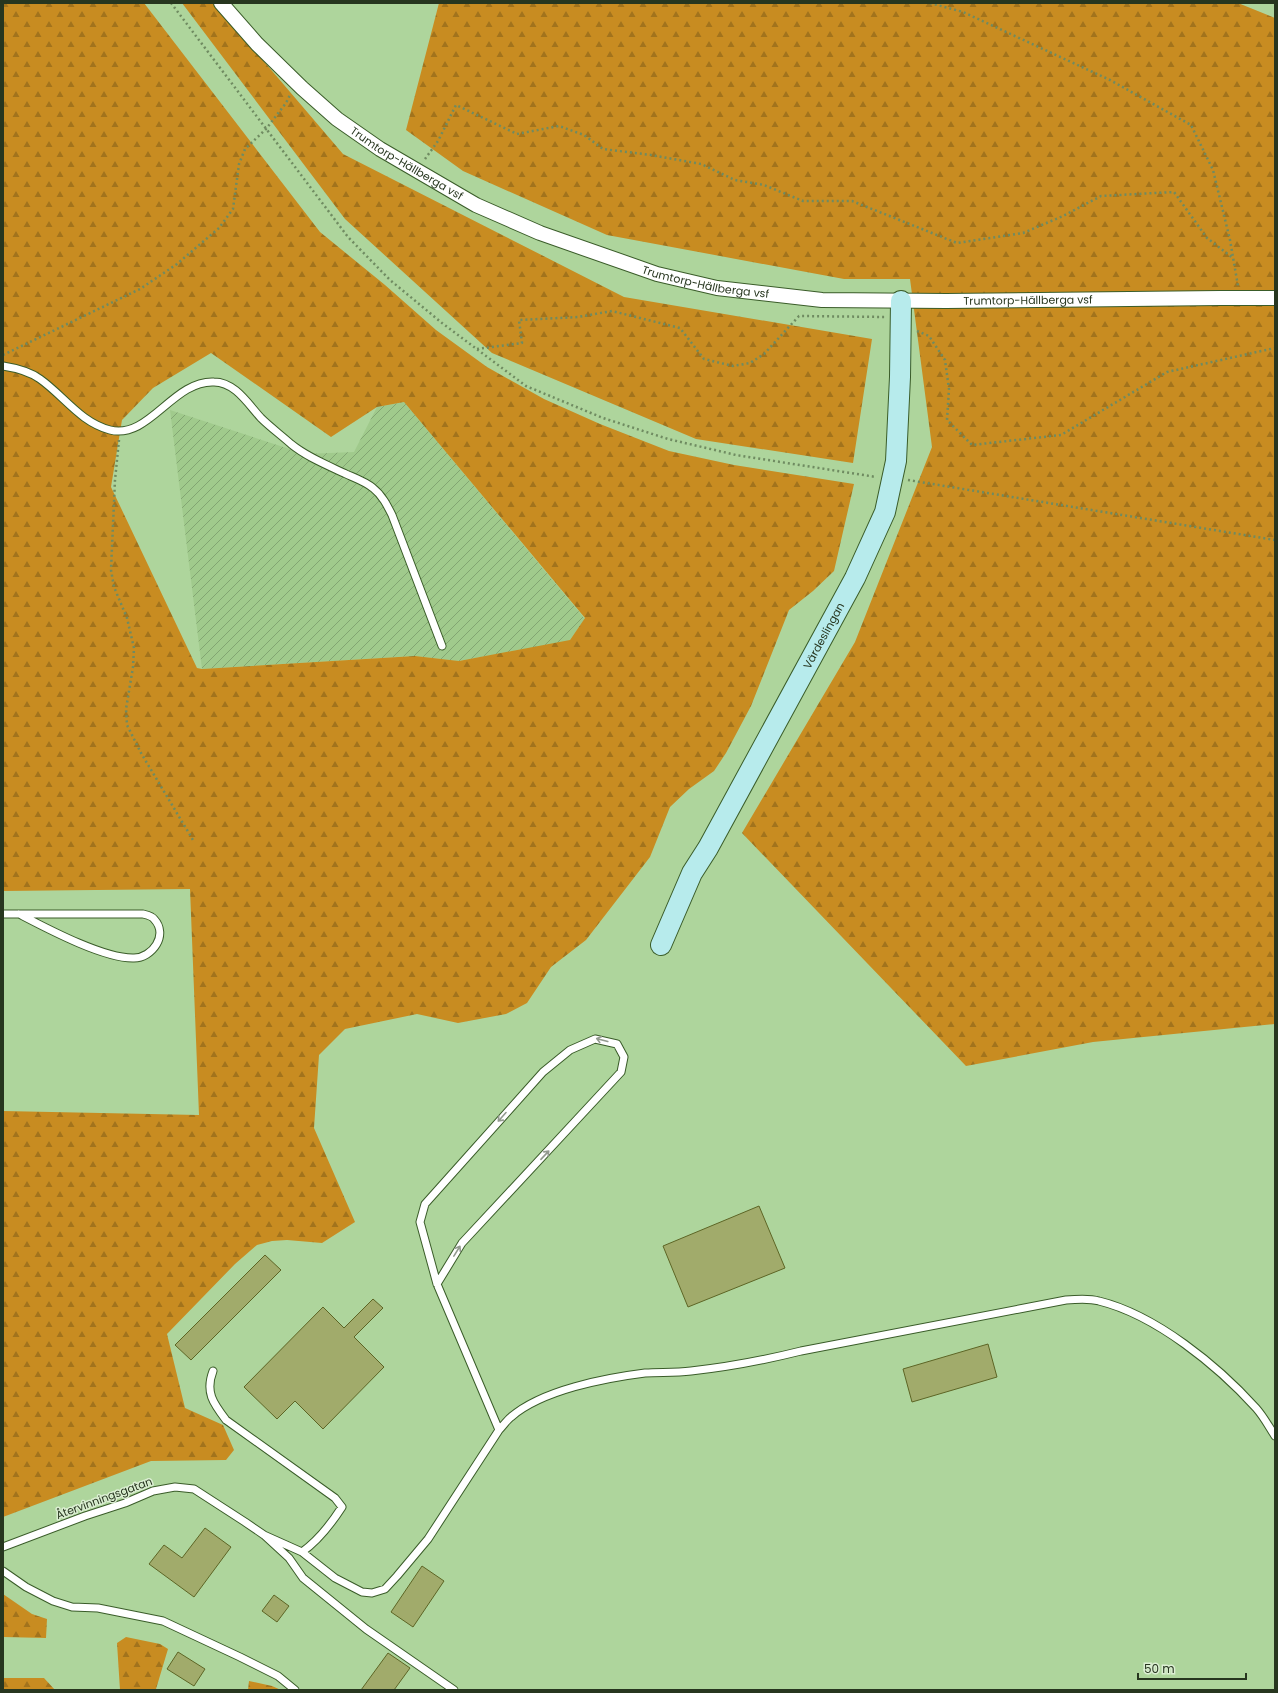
<svg xmlns="http://www.w3.org/2000/svg" width="1278" height="1693" font-family="Poppins,sans-serif">
<style>
.industrial{fill:url(#industrial-furrows)}
.forest{fill:url(#forest-firs);fill-rule:evenodd}
.building{fill:#a1ab6b;stroke:#5d6525}
.lines{fill:none;stroke-linecap:round;stroke-linejoin:round}
.lane-casing{stroke:#3a5c29;stroke-width:9}
.street-casing{stroke:#3a5c29;stroke-width:16}
.secondary-casing{stroke:#3a5c29;stroke-width:22}
.path{stroke:#6f8b61;stroke-width:2.5;stroke-dasharray:2 3;stroke-linecap:butt}
.lane{stroke:#fff;stroke-width:7}
.street{stroke:#fff;stroke-width:14}
.secondary{stroke:#b7ebec;stroke-width:20}
.oneway{stroke:#939a8f}
.labels{text-anchor:middle;dominant-baseline:central;stroke-width:3;stroke-linejoin:round;paint-order:stroke}
.street-label{font-size:11px;fill:#27361f;stroke:#dcefd3}
</style>
<defs>
<pattern id="industrial-furrows" width="10" height="10" patternUnits="userSpaceOnUse"><rect width="10" height="10" fill="#a0ca8c"/><path d="M-1 1l2-2M0 10L10 0M9 11l2-2" fill="none" stroke="#82a572"/></pattern>
<pattern id="forest-firs" width="22" height="20" patternUnits="userSpaceOnUse"><rect width="22" height="20" fill="#c88c21"/><path d="M5 1l3.5 6h-7zM16 11l3.5 6h-7z" fill="#a2731c"/></pattern>
</defs>
<rect width="100%" height="100%" fill="#aed59c"/>
<!-- industrial -->
<path class="industrial" d="M404,402L585,619L569,641L459,661L415,656L202,669L170,410L305,454L354,452L377,407Z"/>
<!-- forest -->
<path class="forest" d="M3,3H144L320,232L385,285L436,330L487,367L544,399L600,424L669,451L734,465L854,484L834,571L813,591L789,610L751,706L726,753L714,771L689,789L670,807L650,857L586,940L551,967L527,1003L506,1014L458,1023L417,1014L345,1029L319,1055L314,1128L355,1222L322,1243L287,1240L272,1241L257,1245L235,1264L167,1334L185,1408L223,1425L234,1450L226,1460L151,1461L3,1517V1111L199,1115L190,889L3,891ZM211,353L331,437L377,407L404,402L585,618L570,640L459,661L415,656L202,669L197,668L111,487L122,420L153,388Z
M182,3H214L343,154L624,297L872,339L853,463L696,439L492,353L345,219Z
M439,3H1238L1275,18V1024L1093,1042L966,1066L742,833L855,642L932,447L910,279H844L607,235L463,171L406,130Z
M3,1594L32,1614L47,1619L46,1638L3,1637Z
M126,1637L160,1644L168,1649L156,1689L157,1690H120L117,1643Z
M3,1678H44L55,1690H3Z
M249,1681L272,1686L281,1690H248Z"/>
<!-- building -->
<path class="building" d="M759,1206L785,1268L688,1307L663,1246Z
M265,1255L281,1270L191,1360L175,1345Z
M373,1299L383,1308L354,1337L384,1367L323,1429L295,1401L277,1419L244,1387L323,1307L344,1328Z
M988,1344L997,1377L912,1402L903,1369Z
M205,1528L231,1547L194,1597L149,1564L164,1545L182,1558Z
M422,1566L444,1581L413,1627L391,1612Z
M274,1595L289,1606L277,1622L262,1611Z
M178,1652L205,1669L194,1686L167,1669Z
M388,1653L410,1668L394,1690H361Z"/>
<g class="lines">
<!-- lane casing -->
<g class="lane-casing">
<path id="lane" d="M3,366C16,368 29,371 40,379C64,396 80,422 110,430C149,440 173,380 214,382C235,382 248,404 261,418C270,427 281,435 291,444C307,457 327,465 346,474C355,478 366,482 373,488C382,495 387,505 392,515L442,646
M3,914H143C147,915 152,916 154,919C169,935 152,958 134,958C104,959 46,928 19,914
M437,1284L462,1243L621,1072L624,1057L617,1044L595,1039L570,1050L543,1072L425,1204L420,1222L437,1284L499,1430
M213,1371C205,1392 213,1403 226,1420L335,1498L342,1507C331,1524 319,1540 302,1552
M264,1535L302,1552L335,1578L362,1592L372,1593L385,1589L397,1576L428,1539L499,1430C503,1426 507,1420 511,1417C542,1390 605,1378 645,1373C660,1372 675,1373 691,1371C728,1367 765,1360 801,1351L1066,1300C1077,1299 1089,1298 1099,1301C1156,1315 1218,1366 1256,1408C1264,1417 1269,1427 1275,1436
M3,1547L85,1516L125,1503L153,1491L175,1487L194,1489L245,1522L264,1535L289,1558L303,1578L366,1629L454,1690
M3,1571L26,1587L53,1601L72,1607L98,1608L163,1621L240,1657L278,1676L295,1690"/>
</g>
<!-- street casing -->
<g class="street-casing">
<g id="street">
<path id="s1" d="M221,3L257,44L302,88L337,119L380,149L476,205L540,233L657,274L717,288L822,300L946,301L1220,298H1275"/>
</g>
</g>
<!-- secondary casing -->
<g class="secondary-casing">
<g id="secondary">
<path id="s2" d="M661,945L692,873L708,848L855,578L885,512L896,461L900,377L901,301"/>
</g>
</g>
<!-- path -->
<path class="path" d="M171,3L348,237L390,280L442,323L526,386L603,418L668,439L736,455L876,477
M930,3L963,12L1110,80L1191,125L1213,170L1230,240L1238,286
M425,159L438,141L456,105L517,134L559,126L584,135L603,149L651,155L701,164L735,180L764,185L803,201H852L957,243L1023,233L1063,216L1101,196L1174,192L1207,238L1233,258
M917,331L929,336L945,360L949,389L947,420L972,445L1061,435L1167,372L1275,348
M477,349L522,343L519,320L578,317L612,311L680,328L704,359L733,366L750,363L764,354L799,316L885,317
M3,355L140,289L177,264L219,228L233,209L239,164L245,149L266,129L286,103L290,95
M119,440L115,480L111,570L114,587L127,618L134,648L133,667L126,709L127,725L141,753L193,840
M908,480L1275,540"/>
<!-- lane -->
<use href="#lane" class="lane"/>
<!-- street -->
<use href="#street" class="street"/>
<!-- secondary -->
<use href="#secondary" class="secondary"/>
</g>
<!-- one-way arrows -->
<defs><path id="oneway-shaft" d="M-6 0H5M1.5-3L5.5 0L1.5 3" fill="none" stroke-width="1.6" stroke-linecap="round" stroke-linejoin="round"/></defs>
<g class="oneway">
<use href="#oneway-shaft" transform="translate(602 1040) rotate(-165)"/>
<use href="#oneway-shaft" transform="translate(502 1117) rotate(132)"/>
<use href="#oneway-shaft" transform="translate(545 1155) rotate(-47)"/>
<use href="#oneway-shaft" transform="translate(457 1251) rotate(-58)"/>
</g>
<g class="labels">
<!-- street labels -->
<g class="street-label">
<text stroke="none"><textPath href="#s1" startOffset="247">Trumtorp-Hällberga vsf</textPath></text>
<text stroke="none"><textPath href="#s1" startOffset="571">Trumtorp-Hällberga vsf</textPath></text>
<text stroke="none"><textPath href="#s1" startOffset="895">Trumtorp-Hällberga vsf</textPath></text>
<text stroke="none"><textPath href="#s2" startOffset="350">Värdeslingan</textPath></text>
<text transform="translate(104 1498) rotate(-20)">Återvinningsgatan</text>
</g>
</g>
<!-- border -->
<rect width="1278" height="1693" fill="none" stroke="#27361f" stroke-width="8"/>
<!-- scale -->
<path d="M1138 1673v6h108v-6" fill="none" stroke="#27361f" stroke-width="2"/>
<text x="1144" y="1673" font-size="12" fill="#27361f" stroke="#dcefd3" stroke-width="3" paint-order="stroke">50 m</text>
</svg>
